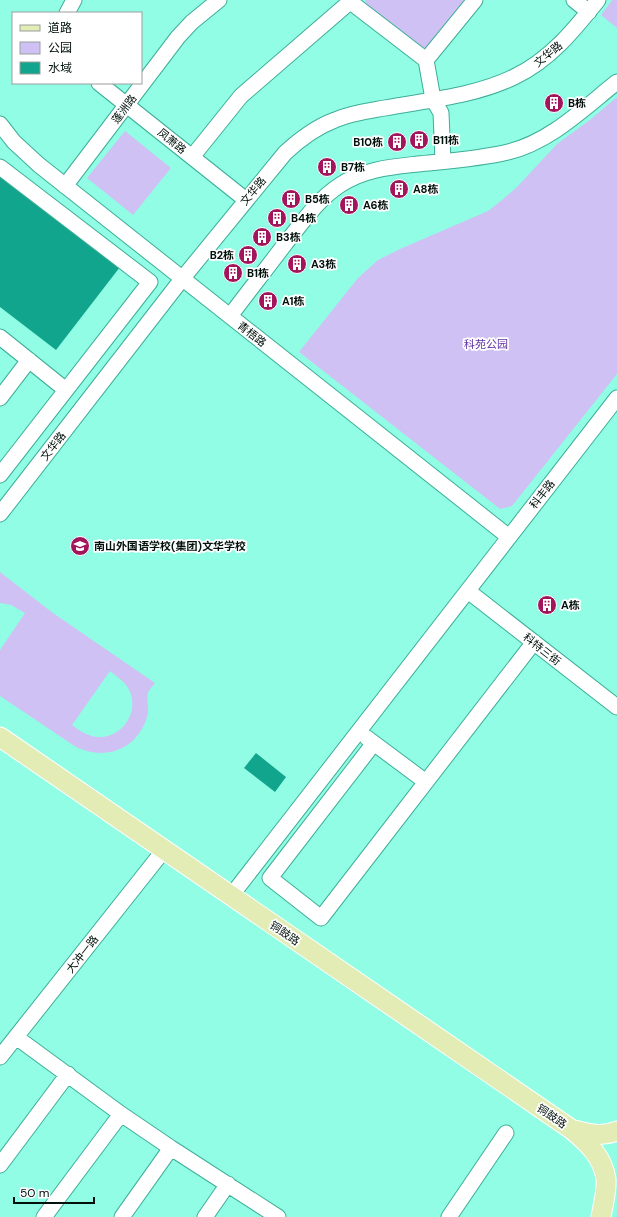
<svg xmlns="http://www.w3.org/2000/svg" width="617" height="1217" font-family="'DM Sans','Noto Sans SC',sans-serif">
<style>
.green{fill:#cfc1f4;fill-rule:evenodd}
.water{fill:#12a58d}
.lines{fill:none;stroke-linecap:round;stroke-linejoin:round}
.minor-casing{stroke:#3dae98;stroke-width:17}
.major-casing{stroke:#fff;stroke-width:21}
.minor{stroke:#fff;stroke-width:15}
.major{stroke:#e2ecb4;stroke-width:19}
.labels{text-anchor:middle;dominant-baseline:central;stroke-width:3.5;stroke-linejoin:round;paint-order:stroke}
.street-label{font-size:11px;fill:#00100b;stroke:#fff}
.poi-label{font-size:11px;font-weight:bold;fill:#00100b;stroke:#fff;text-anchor:start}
.park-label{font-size:11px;fill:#6132a5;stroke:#fff}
</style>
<rect width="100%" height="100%" fill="#91fde4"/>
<!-- green -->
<path class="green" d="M365,0H468L429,48L422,50L368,7Z
M612,0H617V28L601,15Z
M617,97V374L512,506L500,509L299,352L358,278L378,260L400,249L488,211L502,200L516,188L557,144L591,119Z
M125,131L171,168L133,215L87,178Z
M0,572L53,613L155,683C153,686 149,690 148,693C146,699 150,709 147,717C137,750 105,761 76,747L0,696V650L25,613L11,605L0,603ZM110,671C116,676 124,681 128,688C141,710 123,739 97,737C88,736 80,731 72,725Z"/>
<!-- water -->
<path class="water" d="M0,175L120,267L56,350L0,307Z
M256,753L286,777L275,792L244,768Z"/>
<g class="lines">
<!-- minor casing -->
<g class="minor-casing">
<path id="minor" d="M348,0L426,60L433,99L441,113L443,161
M574,0L589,12
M67,13L74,0
M426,60L475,0
M99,83L246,200
M0,124L14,142L39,165L509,537
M192,157L241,96L352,0
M0,167L150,282L0,475
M65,186L178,37L192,22L219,0
M230,316C248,292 267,268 285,244C302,223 317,200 340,185C364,169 391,167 418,164C448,161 479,159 508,152C550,142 584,108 617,82
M0,337L66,390
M0,398L29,360
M0,514L182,279L285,153C300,139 316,127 335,120C351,113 368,111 385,108C428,100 475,96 514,77C550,60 574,30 598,0
M468,591L617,707
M367,738L426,782
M374,743L270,878L321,918L534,642
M231,896L617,398
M16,1037L121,1114L171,1148L278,1217
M0,1057L164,850
M0,1165L68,1074
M44,1217L121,1114
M122,1217L171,1148
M205,1217L228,1184
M449,1217L506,1133"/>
</g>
<!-- major casing -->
<g class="major-casing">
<path id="major" d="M0,737L571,1129C587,1142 603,1157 606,1179C607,1191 603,1205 601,1217
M574,1130C589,1134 602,1137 617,1131"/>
</g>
<!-- minor -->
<use href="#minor" class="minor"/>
<!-- major -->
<use href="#major" class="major"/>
</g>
<!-- icons -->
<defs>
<g id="building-disc" transform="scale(1)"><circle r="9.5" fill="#a2145b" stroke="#fff"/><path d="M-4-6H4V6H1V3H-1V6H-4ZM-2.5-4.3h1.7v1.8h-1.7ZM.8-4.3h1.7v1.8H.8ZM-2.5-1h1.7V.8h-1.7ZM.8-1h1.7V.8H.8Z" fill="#fff"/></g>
<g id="school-disc" transform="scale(1)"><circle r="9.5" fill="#a2145b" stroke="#fff"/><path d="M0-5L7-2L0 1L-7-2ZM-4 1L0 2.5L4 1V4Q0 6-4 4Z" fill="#fff"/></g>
</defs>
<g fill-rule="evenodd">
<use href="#building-disc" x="554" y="103"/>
<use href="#building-disc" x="419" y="140"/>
<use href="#building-disc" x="397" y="142"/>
<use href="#building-disc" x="327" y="167"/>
<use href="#building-disc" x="399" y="189"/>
<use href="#building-disc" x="291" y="199"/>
<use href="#building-disc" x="349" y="205"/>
<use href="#building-disc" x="277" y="218"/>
<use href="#building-disc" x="262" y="237"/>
<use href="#building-disc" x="248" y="255"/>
<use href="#building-disc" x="297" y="264"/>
<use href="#building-disc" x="233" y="273"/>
<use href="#building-disc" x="268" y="301"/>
<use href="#school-disc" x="80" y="546"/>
<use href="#building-disc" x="547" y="605"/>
</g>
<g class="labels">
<!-- street labels -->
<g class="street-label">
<text transform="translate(548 54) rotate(-39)">文华路</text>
<text transform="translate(124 109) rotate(-53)">蓬洲路</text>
<text transform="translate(172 141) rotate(39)">凤萧路</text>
<text transform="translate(253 191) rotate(-50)">文华路</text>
<text transform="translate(252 334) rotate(38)">青梧路</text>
<text transform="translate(53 446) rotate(-52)">文华路</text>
<text transform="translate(542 494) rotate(-52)">科丰路</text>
<text transform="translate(542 649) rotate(38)">科特三街</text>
<text transform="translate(285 933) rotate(34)">铜鼓路</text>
<text transform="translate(82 954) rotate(-52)">大冲一路</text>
<text transform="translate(552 1116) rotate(34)">铜鼓路</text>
</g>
<!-- poi labels -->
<g class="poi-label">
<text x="568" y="103">B栋</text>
<text x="433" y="140">B11栋</text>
<text x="383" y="142" text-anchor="end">B10栋</text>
<text x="341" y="167">B7栋</text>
<text x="413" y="189">A8栋</text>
<text x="305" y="199">B5栋</text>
<text x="363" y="205">A6栋</text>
<text x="291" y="218">B4栋</text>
<text x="276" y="237">B3栋</text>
<text x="234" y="255" text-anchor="end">B2栋</text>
<text x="311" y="264">A3栋</text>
<text x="247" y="273">B1栋</text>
<text x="282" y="301">A1栋</text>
<text x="94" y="546">南山外国语学校(集团)文华学校</text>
<text x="561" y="605">A栋</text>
</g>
<!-- park labels -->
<g class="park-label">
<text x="486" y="344">科苑公园</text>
</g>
</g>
<!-- legend -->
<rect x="12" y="12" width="130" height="72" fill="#ffffff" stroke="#999f9d"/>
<rect x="20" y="25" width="20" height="6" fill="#e2ecb4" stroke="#999f9d"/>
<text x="48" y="32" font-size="12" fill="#00100b">道路</text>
<rect x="20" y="42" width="20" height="12" fill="#cfc1f4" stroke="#999f9d"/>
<text x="48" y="52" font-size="12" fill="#00100b">公园</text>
<rect x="20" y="62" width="20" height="12" fill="#12a58d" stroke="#999f9d"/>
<text x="48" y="72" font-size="12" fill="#00100b">水域</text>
<!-- scale -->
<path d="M14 1197v6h80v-6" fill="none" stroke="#00100b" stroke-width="2"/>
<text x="20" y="1197" font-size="12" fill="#00100b" stroke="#ffffff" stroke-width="3" paint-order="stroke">50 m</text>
</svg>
